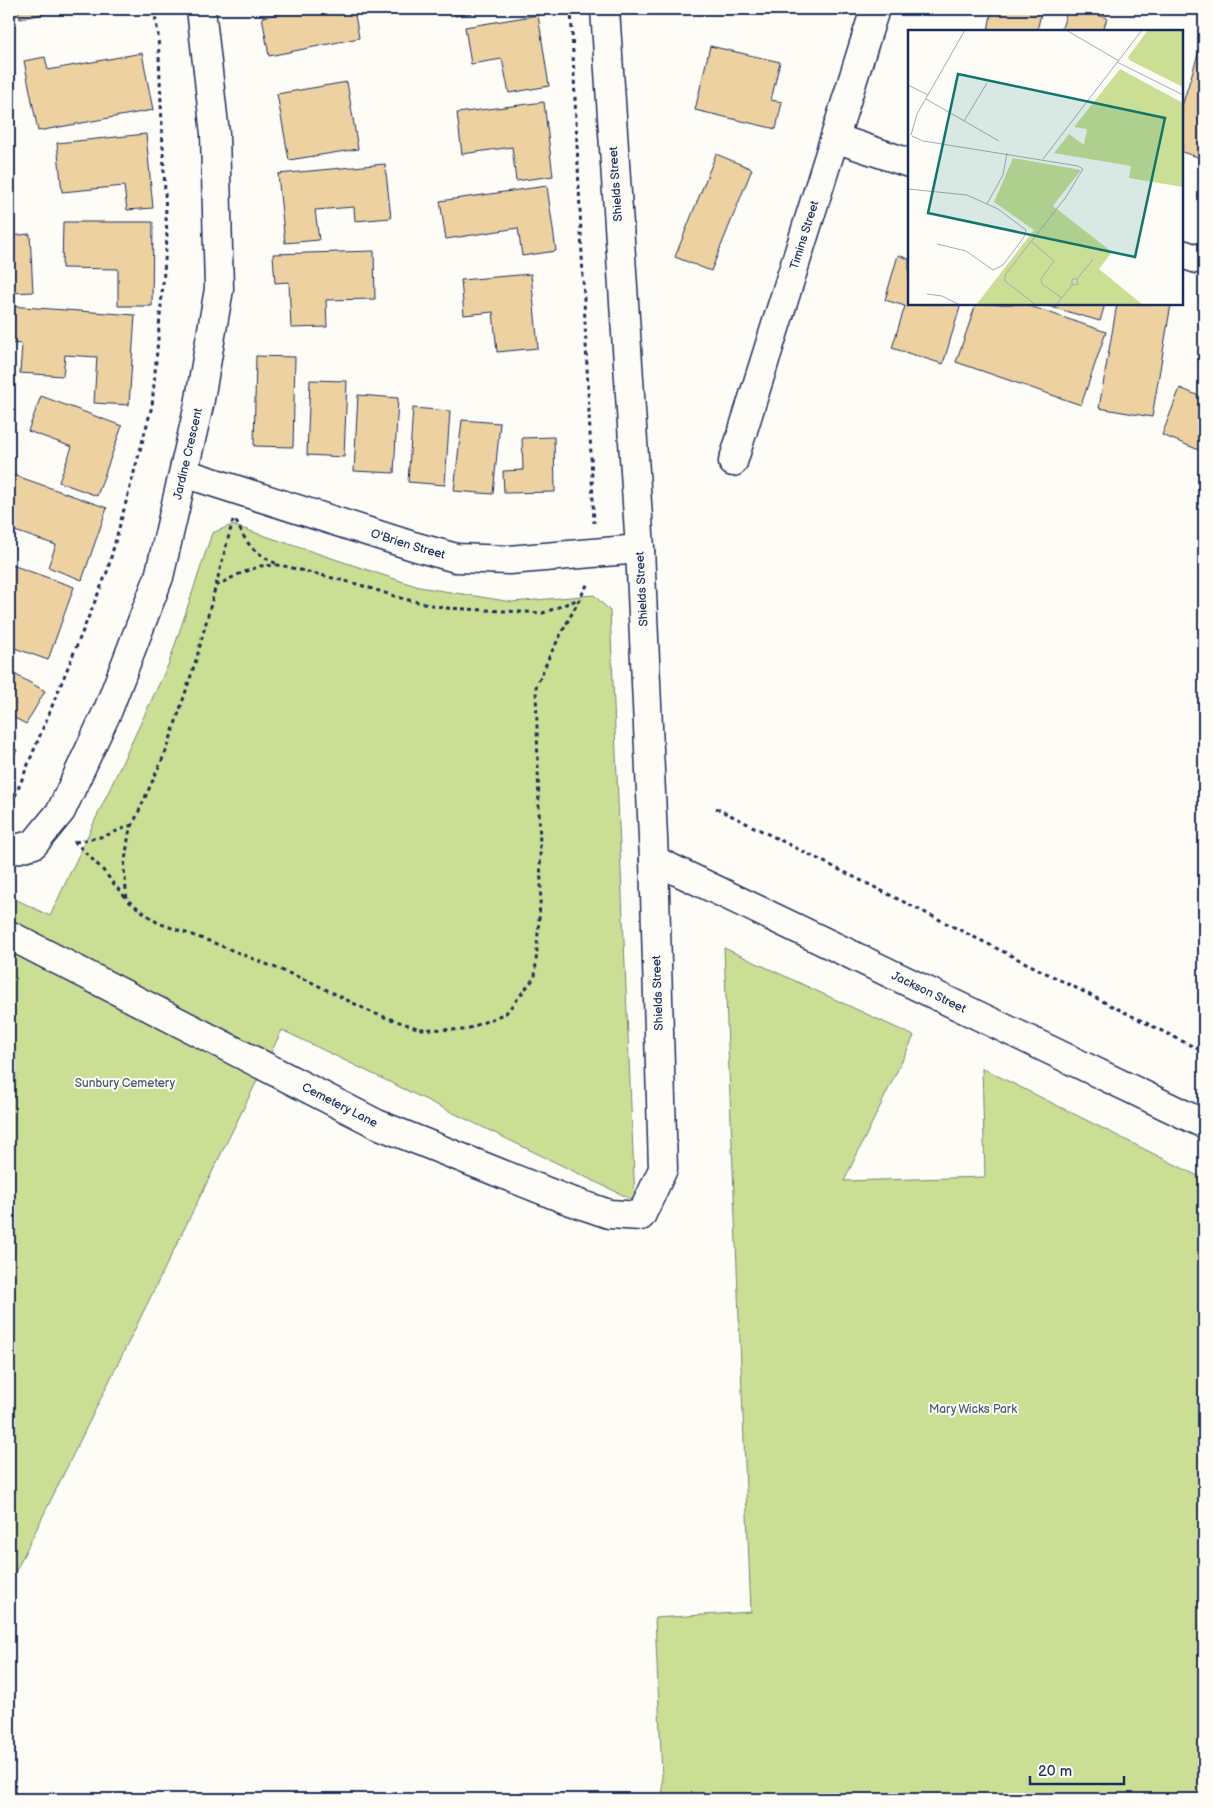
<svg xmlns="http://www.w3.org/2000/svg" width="1213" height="1808" font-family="'Balsamiq Sans',sans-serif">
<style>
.green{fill:#cadf94;stroke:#728779}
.building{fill:#edd1a1;stroke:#1b2f5e}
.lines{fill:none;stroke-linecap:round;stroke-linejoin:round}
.street-casing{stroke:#1b2f5e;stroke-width:31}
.path{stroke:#1b2f5e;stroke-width:3;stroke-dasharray:4 4;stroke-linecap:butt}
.street{stroke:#fdfcf7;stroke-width:28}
.labels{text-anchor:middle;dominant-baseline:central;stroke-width:4;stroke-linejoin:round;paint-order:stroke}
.street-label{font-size:12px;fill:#1b2f5e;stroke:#fdfcf7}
.park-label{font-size:12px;fill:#475b6c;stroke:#fdfcf7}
.inset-road{fill:none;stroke:#a3aaba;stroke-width:1}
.view{fill:#0f766e;fill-opacity:0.15;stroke:#0f766e;stroke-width:2.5}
.inset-edge{fill:none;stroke:#1b2f5e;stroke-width:2.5}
</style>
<rect width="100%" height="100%" fill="#fdfcf7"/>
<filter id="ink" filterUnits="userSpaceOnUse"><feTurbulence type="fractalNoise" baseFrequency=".02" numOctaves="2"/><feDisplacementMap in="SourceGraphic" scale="10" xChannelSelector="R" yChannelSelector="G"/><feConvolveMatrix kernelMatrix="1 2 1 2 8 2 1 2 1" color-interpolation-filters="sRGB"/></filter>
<g filter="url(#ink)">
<!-- green -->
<path class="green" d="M232,525L419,587L512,602L594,595L610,611L635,1201L282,1030L9,1585V896L50,916L169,663L212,533Z
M724,948L914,1036L844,1181L985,1177L982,1068L1204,1179V1799H663L655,1618L751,1612Z"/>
<!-- building -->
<path class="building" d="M18,9H48V13L20,19Z
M304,9H354L359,38L269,56L262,17Z
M454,9H494L455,16Z
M992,9H1042L1037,31H988Z
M1068,9H1078L1107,18L1103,31H1061Z
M538,15L549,86L509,93L502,59L471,64L465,27Z
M1204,35V159L1182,152V106Z
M710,46L780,62L771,100L782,102L776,129L695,110Z
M142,53L153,110L38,131L24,61L45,57L48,70Z
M347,82L358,149L289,160L277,94Z
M544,102L553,176L516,181L512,147L462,154L457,113Z
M146,134L153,208L127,210L124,186L62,192L57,143Z
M716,154L752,169L711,271L675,257Z
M385,164L391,218L355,221L354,207L315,210L319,240L285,243L278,174Z
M547,186L556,251L522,256L518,228L446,239L440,201Z
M63,222H153L152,306H118V269L62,268Z
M30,234L33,292L9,293V236Z
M374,251L375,299L326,300L327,327L291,328L289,282L275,283L273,254Z
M898,255L909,259V304H961L943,364L892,348L905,306L885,300Z
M531,274L538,348L497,352L493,312L464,315L461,280Z
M976,304H1024L1106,332L1081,405L956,362Z
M1041,304H1105L1100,321Z
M1117,304H1171L1152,417L1099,408Z
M9,306L135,315L129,405L94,403L97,357L65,355L63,376L20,373L22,344L9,343Z
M256,356L295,357L293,447L254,446Z
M310,380L347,381L344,457L307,455Z
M1180,388L1204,398V452L1162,435Z
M358,395L398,398L394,473L354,471Z
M41,396L122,426L97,496L59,482L72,447L28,431Z
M413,408L450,411L445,485L408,482Z
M462,420L500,423L493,494L454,491Z
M554,437L555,492L504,493L503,471L523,470L522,438Z
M14,475L107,508L82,580L48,567L56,545L9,529V489Z
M9,564L74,587L48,660L9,646Z
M9,671L45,691L26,724L9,715Z
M9,746L17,750L9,767Z"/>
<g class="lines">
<!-- street casing -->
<g class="street-casing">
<g id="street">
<path d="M835,138L909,163"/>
<path d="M1182,254L1197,259"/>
<path id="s1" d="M733,462L875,9"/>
<path id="s2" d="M184,473L413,546L456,558L509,560L640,549"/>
<path id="s3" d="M9,851L34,844L61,811L108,710L159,577L199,405L219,289L215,134L201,9"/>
<path id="s4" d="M654,860L1204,1124"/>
<path id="s5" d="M9,935L377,1124L565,1199L609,1214L641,1216L663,1169L654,860L640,549L605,9"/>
</g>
</g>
<!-- path -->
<path class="path" d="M571,9L594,523
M233,520L197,657L167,749L129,833L124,868L127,900L158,923L209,941L313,983L373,1013L420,1029L465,1030L506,1013L535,977L541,889L536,687L550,655L588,583
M236,521C248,547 253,552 279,565
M216,586L237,575L260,566L280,565L357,584L404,599L446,608L543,613L579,599
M716,808L1204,1052
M9,811L107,572L152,406L167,238L158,34L154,9
M74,841L102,869L127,900
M75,842L105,836L132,825"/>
<!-- street -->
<use href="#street" class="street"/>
</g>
</g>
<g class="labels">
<!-- street labels -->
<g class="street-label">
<text transform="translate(616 184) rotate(-94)">Shields Street</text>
<text stroke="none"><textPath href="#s1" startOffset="238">Timins Street</textPath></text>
<text stroke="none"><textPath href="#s3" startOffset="449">Jardine Crescent</textPath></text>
<text stroke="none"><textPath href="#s2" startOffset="235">O'Brien Street</textPath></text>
<text transform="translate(642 589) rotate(-93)">Shields Street</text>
<text stroke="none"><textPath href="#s4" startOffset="305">Jackson Street</textPath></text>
<text transform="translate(658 993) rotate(-92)">Shields Street</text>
<text stroke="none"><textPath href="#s5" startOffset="372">Cemetery Lane</textPath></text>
</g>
<!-- park labels -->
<g class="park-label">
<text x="125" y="1083">Sunbury Cemetery</text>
<text x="973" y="1409">Mary Wicks Park</text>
</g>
</g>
<!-- overview -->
<g transform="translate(908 30)">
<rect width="275" height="275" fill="#fdfcf7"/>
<path d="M240,0H275V57L221,30L220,27ZM212,39L275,73V157L221,148L223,136L146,123L161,104L176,115L179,99L166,97ZM105,128L173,140L145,176L204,222L191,239L235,275H68L126,200L86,172Z" fill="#cadf94"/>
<path class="inset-road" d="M158,0L211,31M209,32L275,65M0,55L20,65M18,69L91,111M56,91L79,53M3,105L9,84L57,0M4,106L15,111L170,136L175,139L158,167L97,245V251L128,275M135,129L234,0M0,159L59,165L90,179L118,200L116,207L95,235L85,240L58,221L29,214M79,174L95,145L99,123M124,212L146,231L133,249L134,254L154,268M169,249L185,229M19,264L34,266L52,275M148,275L164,255L170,254L169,249H164V255"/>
<path class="view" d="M50,44L257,88L227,227L20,183Z"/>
<rect width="275" height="275" class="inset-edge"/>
</g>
<!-- margin -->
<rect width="1213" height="1808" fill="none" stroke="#fdfcf7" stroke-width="30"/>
<rect x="15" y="15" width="1183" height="1778" fill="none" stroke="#1b2f5e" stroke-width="2" filter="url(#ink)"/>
<!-- scale -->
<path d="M1030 1776v8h94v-8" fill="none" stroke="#1b2f5e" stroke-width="2.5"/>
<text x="1038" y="1776" font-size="15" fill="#1b2f5e" stroke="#fdfcf7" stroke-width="4" paint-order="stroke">20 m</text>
</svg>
